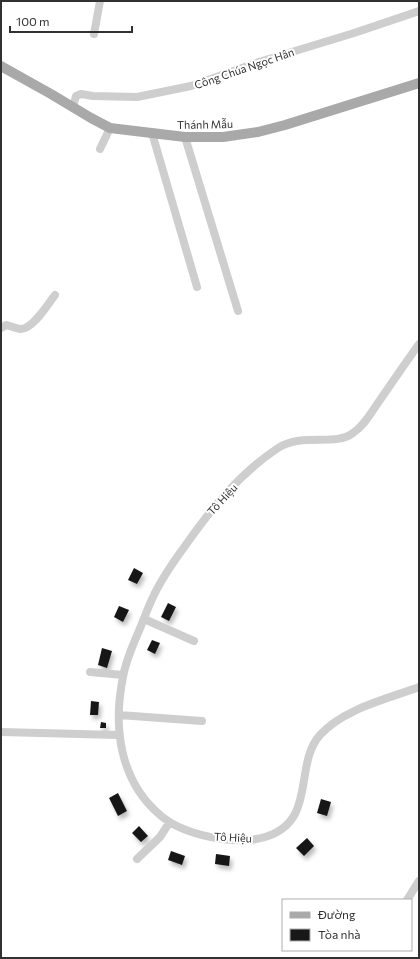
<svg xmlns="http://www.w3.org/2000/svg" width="420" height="959" font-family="Commissioner,sans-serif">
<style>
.building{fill:#181818;filter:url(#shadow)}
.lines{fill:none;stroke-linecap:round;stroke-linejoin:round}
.minor{stroke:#cecece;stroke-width:8}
.major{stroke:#a9a9a9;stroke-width:10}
.labels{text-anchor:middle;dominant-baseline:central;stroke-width:4;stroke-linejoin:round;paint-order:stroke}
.street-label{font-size:11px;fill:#313131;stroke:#fff}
</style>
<defs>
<filter id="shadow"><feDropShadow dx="2.5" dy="4" stdDeviation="2" flood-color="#0004"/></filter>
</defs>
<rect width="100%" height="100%" fill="#fff"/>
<!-- building -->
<path class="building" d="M134,568L143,573L137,584L128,580Z
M168,603L176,607L169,621L161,617Z
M119,606L129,610L123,622L114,617Z
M152,640L160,643L155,654L147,650Z
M102,648L112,651L107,668L98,665Z
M91,701L99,702L98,715H90Z
M101,722L106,723V728H100Z
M118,793L127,811L118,816L109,798Z
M321,799L331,802L327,816L317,813Z
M139,826L148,836L141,842L132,833Z
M307,838L314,846L304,856L296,848Z
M171,851L185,856L182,865L168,860Z
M216,854L230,856L229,866L215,864Z"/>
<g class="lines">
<!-- minor -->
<path class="minor" d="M94,34L100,1
M73,107L76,96L81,94L93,96L137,97L191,86L259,62L354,33L419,11
M152,133L197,287
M185,137L238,311
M100,149L110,128
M1,328L6,325C11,326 16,329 21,329C33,329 48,304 55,295
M419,344C406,362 393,381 380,400C372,411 365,425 353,433C335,447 303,432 278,448C240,473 211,509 185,546C174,561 162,578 154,595C149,605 145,616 141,626C134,643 126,659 123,677C113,726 119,780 160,815C183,835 235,846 265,837C318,821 293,765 320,735C343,709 387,699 419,687
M144,619L194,641
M90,672L123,675
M119,715L202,721
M1,732L118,735
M137,859L160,837L169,823
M407,900L419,881"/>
<!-- major -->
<path class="major" d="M1,66L51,94L91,118L110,128L185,137H223L258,132L285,125L419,83"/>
</g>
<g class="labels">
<!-- street labels -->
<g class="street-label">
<text transform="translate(244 68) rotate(-19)">Công Chúa Ngọc Hân</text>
<text transform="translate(205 124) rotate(-1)">Thánh Mẫu</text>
<text transform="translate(222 499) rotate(-47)">Tô Hiệu</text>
<text transform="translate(233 837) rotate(3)">Tô Hiệu</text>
</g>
</g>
<!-- border -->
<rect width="420" height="959" fill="none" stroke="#313131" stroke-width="4"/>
<!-- legend -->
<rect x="282" y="899" width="130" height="52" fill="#ffffff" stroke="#adadad"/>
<rect x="290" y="912" width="20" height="6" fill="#a9a9a9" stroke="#adadad"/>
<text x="318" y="919" font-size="12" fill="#313131">Đường</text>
<rect x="290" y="929" width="20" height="12" fill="#181818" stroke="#adadad"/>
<text x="318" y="939" font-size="12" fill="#313131">Tòa nhà</text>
<!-- scale -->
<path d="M10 26v6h122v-6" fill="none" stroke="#313131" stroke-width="2"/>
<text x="16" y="26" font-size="12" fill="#313131" stroke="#ffffff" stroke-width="3" paint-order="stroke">100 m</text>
</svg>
